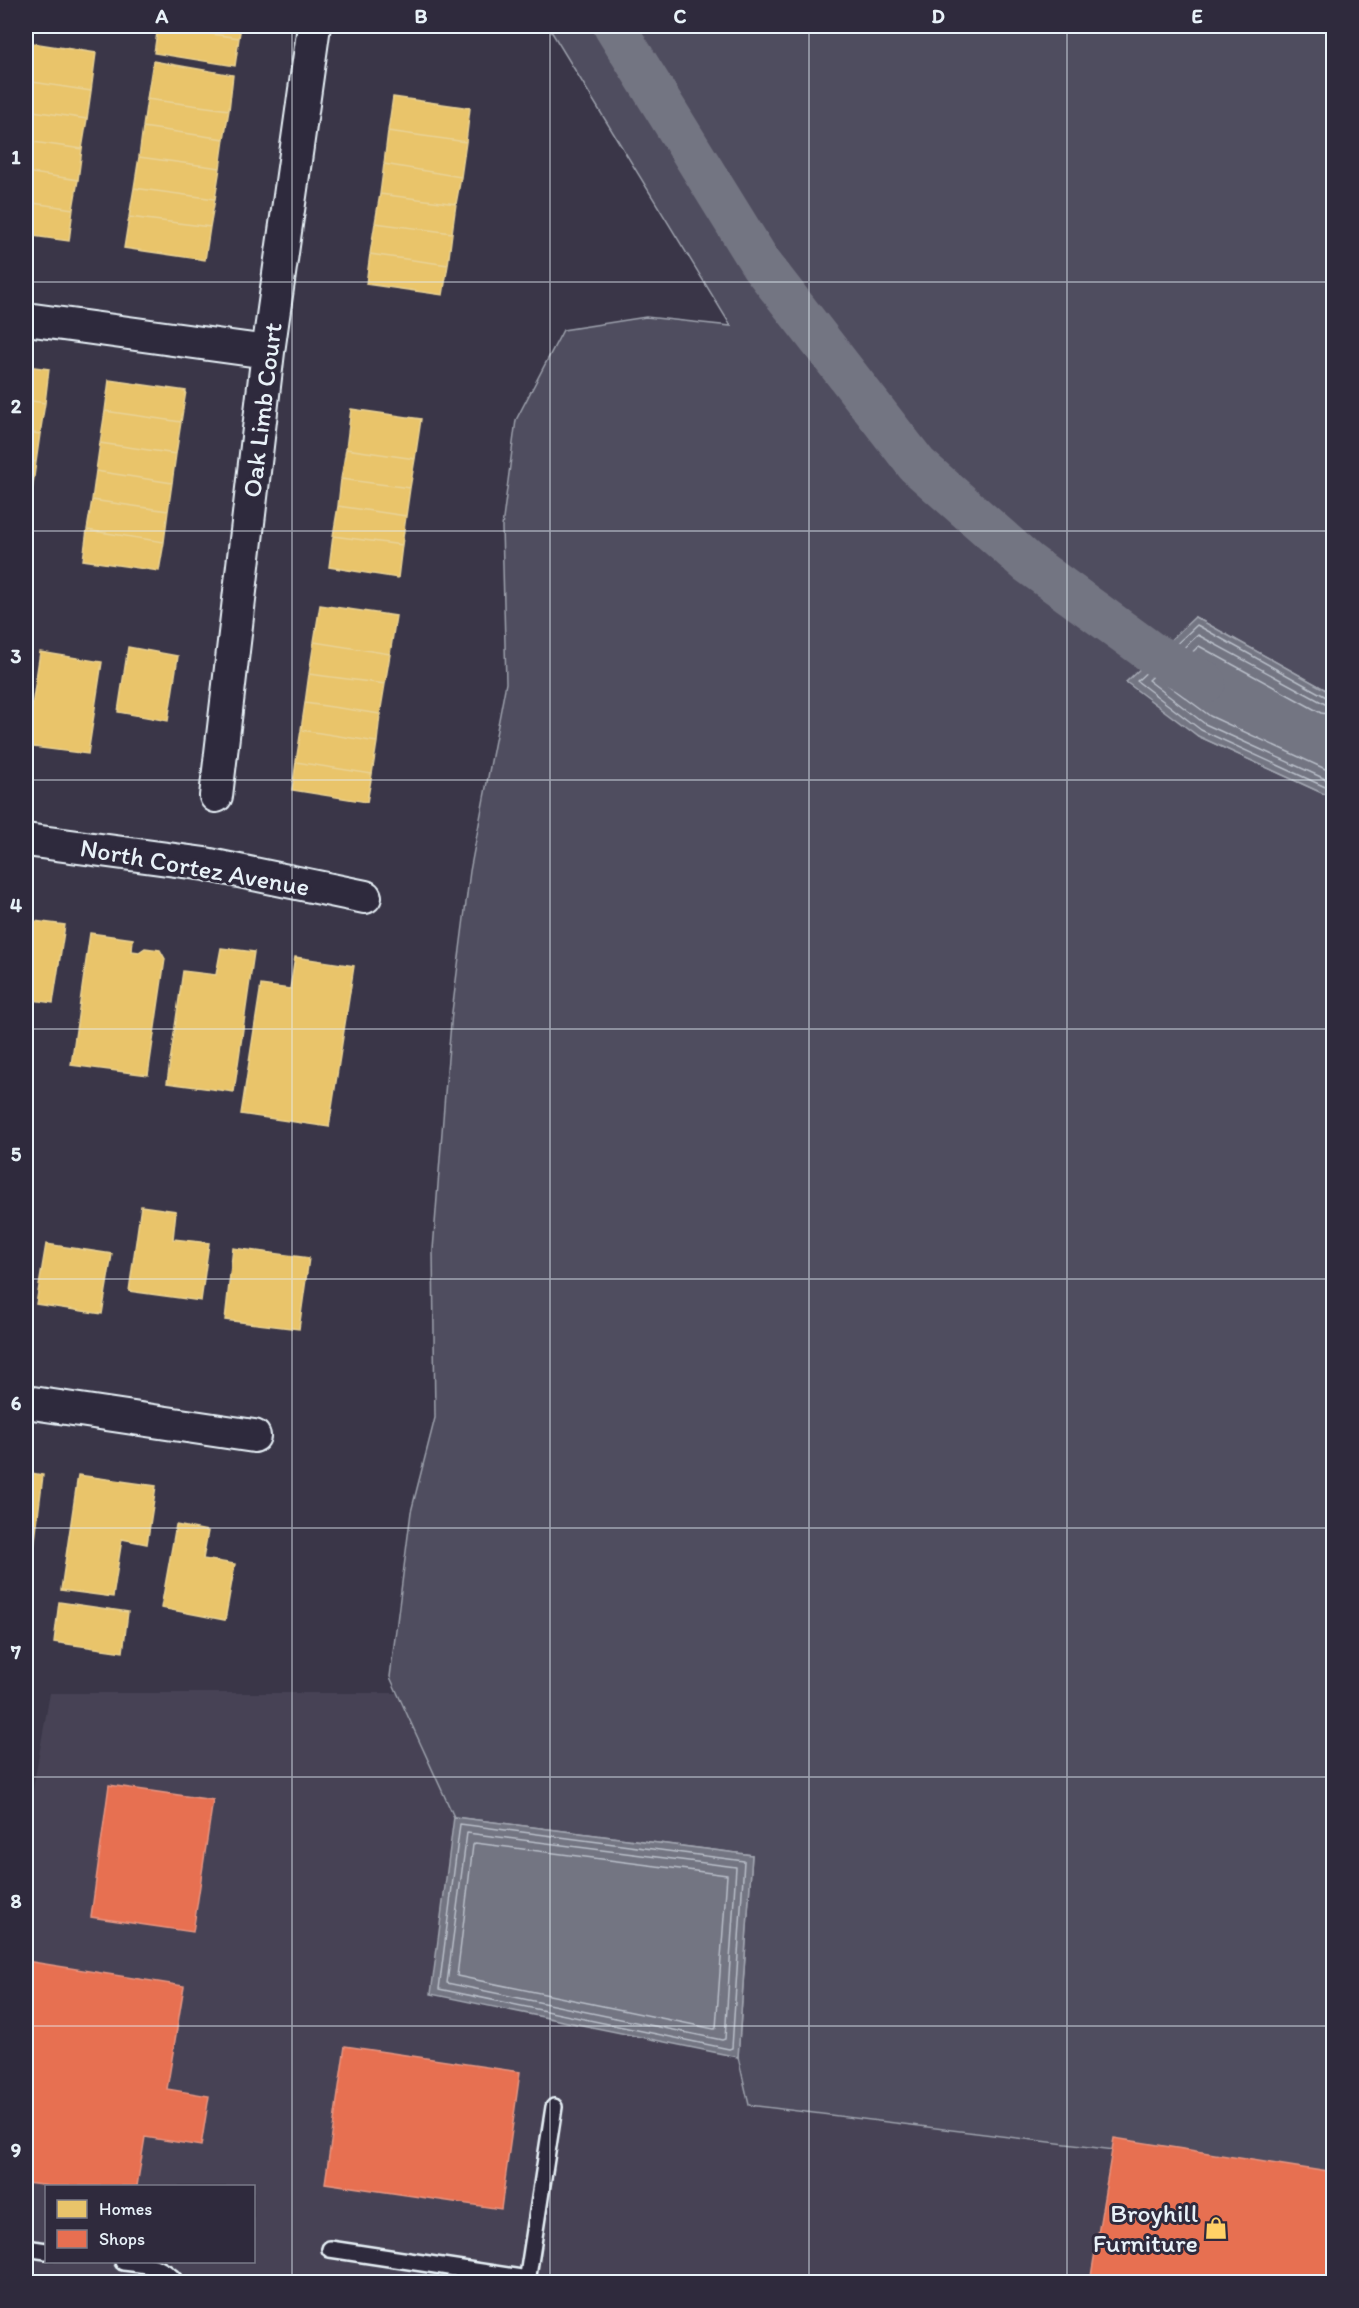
<svg xmlns="http://www.w3.org/2000/svg" width="1359" height="2308" font-family="Itim,sans-serif">
<style>
.built{fill:#464354;fill-rule:evenodd}
.green{fill:#504e5f;stroke:#9ca0ac;stroke-width:1.5}
.water{fill:#737482;stroke:#a2a6b1;stroke-width:1.5}
.homes{fill:#e9c46a;stroke:#e9d295;stroke-width:1.5}
.shops{fill:#e76f51;stroke:#e79683;stroke-width:1.5}
.lines{fill:none;stroke-linecap:round;stroke-linejoin:round}
.shore{stroke:#b9bfc9;stroke-width:1.5}
.canal{stroke:#737482;stroke-width:42}
.lane-casing{stroke:#e8f1f8;stroke-width:20}
.street-casing{stroke:#e8f1f8;stroke-width:36}
.lane{stroke:#2f2a3d;stroke-width:15}
.street{stroke:#2f2a3d;stroke-width:32}
.grid{fill:none;stroke:#e8f1f8;stroke-width:1.5;stroke-opacity:0.55}
.labels{text-anchor:middle;dominant-baseline:central;stroke-width:6;stroke-linejoin:round;paint-order:stroke}
.street-label{font-size:26px;fill:#e8f1f8;stroke:#2f2a3d}
.poi-label{font-size:26px;fill:#e8f1f8;stroke:#2f2a3d;text-anchor:end}
.neatline{fill:none;stroke:#e8f1f8;stroke-width:2}
.grid-label{font-size:20px;text-anchor:middle;font-weight:bold;fill:#e8f1f8}
</style>
<rect width="100%" height="100%" fill="#3a3648"/>
<filter id="ink" filterUnits="userSpaceOnUse"><feTurbulence type="fractalNoise" baseFrequency=".0167" numOctaves="2"/><feDisplacementMap in="SourceGraphic" scale="12" xChannelSelector="R" yChannelSelector="G"/><feConvolveMatrix kernelMatrix="1 2 1 2 8 2 1 2 1" color-interpolation-filters="sRGB"/></filter>
<g filter="url(#ink)">
<!-- built -->
<path class="built" d="M50,1693H398L454,1817L431,1994L738,2057L750,2105L1333,2177V2282H26V1828ZM46,2186H254V2262H46Z"/>
<!-- green -->
<path class="green" d="M548,26H1333V694L1195,617L1192,731L1198,736L1333,798V2177L749,2105L738,2057L752,1855L454,1817L390,1677L411,1512L435,1418L433,1250L445,1093L452,1012L470,871L506,683L502,527L516,420L563,330L646,317L731,326Z"/>
<!-- water -->
<path class="water" d="M1195,617L1333,694V798L1198,736L1126,682Z
M454,1817L752,1855L738,2057L431,1994Z"/>
<!-- homes -->
<path class="homes" d="M158,26L239,38L235,66L154,53Z
M158,26H241L239,38Z
M26,42L96,53L91,91L26,81Z
M153,61L233,75L229,110L147,99Z
M26,81L91,91L87,119L26,110Z
M393,97L470,108L466,142L388,131Z
M147,99L229,110L224,139L143,127Z
M26,110L87,119L82,149L26,141Z
M143,127L224,139L220,168L139,157Z
M388,131L466,142L461,177L384,164Z
M26,141L82,149L78,180L26,172Z
M139,157L220,168L215,199L134,188Z
M384,164L461,177L456,204L380,194Z
M26,172L78,180L73,209L26,202Z
M134,188L215,199L210,227L129,217Z
M380,194L456,204L452,233L375,223Z
M26,202L73,209L69,241L26,235Z
M129,217L210,227L205,260L124,248Z
M375,223L452,233L448,265L370,254Z
M370,254L448,265L443,295L366,284Z
M26,366L49,369L45,403L26,400Z
M109,380L186,391L181,422L105,411Z
M26,400L45,403L40,434L26,432Z
M351,409L421,419L415,459L346,449Z
M105,411L181,422L176,454L100,443Z
M26,432L40,434L36,462L26,460Z
M100,443L176,454L172,483L96,471Z
M346,449L415,459L410,488L341,479Z
M26,460L36,462L32,491L26,490Z
M96,471L172,483L168,511L92,500Z
M341,479L410,488L406,516L338,506Z
M26,490L32,491L28,521H26Z
M92,500L168,511L164,542L87,530Z
M338,506L406,516L402,545L333,536Z
M87,530L164,542L159,571L83,560Z
M333,536L402,545L398,578L329,567Z
M320,605L396,616L390,654L314,642Z
M314,642L390,654L385,684L309,674Z
M128,647L178,656L168,721L118,712Z
M40,652L102,662L88,754L26,746Z
M309,674L385,684L380,714L305,703Z
M305,703L380,714L377,742L301,730Z
M301,730L377,742L372,774L296,762Z
M296,762L372,774L367,802L292,790Z
M26,920L65,925L53,1003L26,999Z
M90,933L133,939L132,951L139,952L145,948L160,950L165,959L148,1075L71,1065Z
M221,948L254,952L234,1092L167,1083L183,971L216,975Z
M295,957L354,966L329,1127L241,1114L261,985L290,989Z
M141,1206L176,1211L173,1239L209,1243L201,1301L129,1291Z
M46,1244L112,1254L102,1314L36,1304Z
M233,1248L309,1258L299,1329L225,1320Z
M26,1472L43,1475L26,1613Z
M78,1475L156,1486L147,1544L122,1539L113,1597L61,1590Z
M176,1525L208,1531L203,1559L235,1564L225,1620L161,1608Z
M59,1602L128,1612L123,1652L54,1642Z"/>
<!-- shops -->
<path class="shops" d="M109,1785L213,1800L193,1932L91,1917Z
M26,1961L184,1986L167,2089L209,2096L201,2146L145,2137L137,2186H50L26,2183Z
M345,2046L520,2072L501,2209L325,2183Z
M1114,2138L1334,2173V2282H1090Z"/>
<g class="lines">
<!-- shore -->
<path class="shore" d="M1334,699L1328,698L1197,625L1137,681L1201,730L1334,791
M1334,706L1325,704L1198,635L1148,680L1205,724L1334,783
M1334,715L1321,713L1199,646L1163,679L1164,682L1210,716L1334,773
M460,1824L744,1861L732,2048L729,2049L439,1989Z
M467,1833L736,1867L725,2039L722,2040L447,1983Z
M475,1843L727,1875L716,2028L714,2029L457,1976L473,1845Z"/>
<!-- canal -->
<path class="canal" d="M614,26L761,264L917,465L1028,563L1152,653L1205,682"/>
<!-- lane casing -->
<g class="lane-casing">
<path id="lane" d="M26,2248L46,2251
M330,2249L528,2279
M123,2262C144,2264 162,2265 176,2282
M527,2282L554,2107"/>
</g>
<!-- street casing -->
<g class="street-casing">
<path id="street" d="M26,319L268,352
M216,796L268,352L314,26
M26,840L205,864L365,897
M26,1402L254,1436"/>
</g>
<!-- lane -->
<use href="#lane" class="lane"/>
<!-- street -->
<use href="#street" class="street"/>
</g>
</g>
<!-- grid -->
<path class="grid" d="M292,26V2282M550,26V2282M809,26V2282M1067,26V2282M26,282H1334M26,531H1334M26,780H1334M26,1029H1334M26,1279H1334M26,1528H1334M26,1777H1334M26,2026H1334"/>
<!-- icons -->
<defs>
<g id="shop-bare" transform="scale(1.8)"><path d="M-5-2.5h2.3a2.7 3.5 0 0 1 5.4 0H5L5.5 6h-11ZM-1.5-2.5h3a1.5 2.3 0 0 0-3 0Z" fill="#ffd166" stroke="#2f2a3d" stroke-width="2.5" paint-order="stroke"/></g>
</defs>
<g fill-rule="evenodd">
<use href="#shop-bare" x="1216" y="2228"/>
</g>
<g class="labels">
<!-- street labels -->
<g class="street-label">
<text transform="translate(262 410) rotate(-83)">Oak Limb Court</text>
<text transform="translate(195 867) rotate(10)">North Cortez Avenue</text>
</g>
<!-- poi labels -->
<g class="poi-label">
<text x="1198" y="2213">Broyhill<tspan x="1198" dy="30">Furniture</tspan></text>
</g>
</g>
<!-- margin -->
<rect width="1359" height="2308" fill="none" stroke="#2f2a3d" stroke-width="66"/>
<!-- legend -->
<rect x="45" y="2185" width="210" height="78" fill="#2f2a3d" stroke="#797a88" stroke-width="1.5"/>
<rect x="57" y="2200" width="30" height="18" fill="#e9c46a" stroke="#797a88" stroke-width="1.5"/>
<text x="99" y="2215" font-size="18" fill="#e8f1f8">Homes</text>
<rect x="57" y="2230" width="30" height="18" fill="#e76f51" stroke="#797a88" stroke-width="1.5"/>
<text x="99" y="2245" font-size="18" fill="#e8f1f8">Shops</text>
<rect x="33" y="33" width="1293" height="2242" class="neatline"/>
<g class="grid-label">
<text x="162" y="23">A</text>
<text x="421" y="23">B</text>
<text x="680" y="23">C</text>
<text x="938" y="23">D</text>
<text x="1197" y="23">E</text>
<text x="16" y="164">1</text>
<text x="16" y="413">2</text>
<text x="16" y="663">3</text>
<text x="16" y="912">4</text>
<text x="16" y="1161">5</text>
<text x="16" y="1410">6</text>
<text x="16" y="1659">7</text>
<text x="16" y="1908">8</text>
<text x="16" y="2157">9</text>
</g>
</svg>
